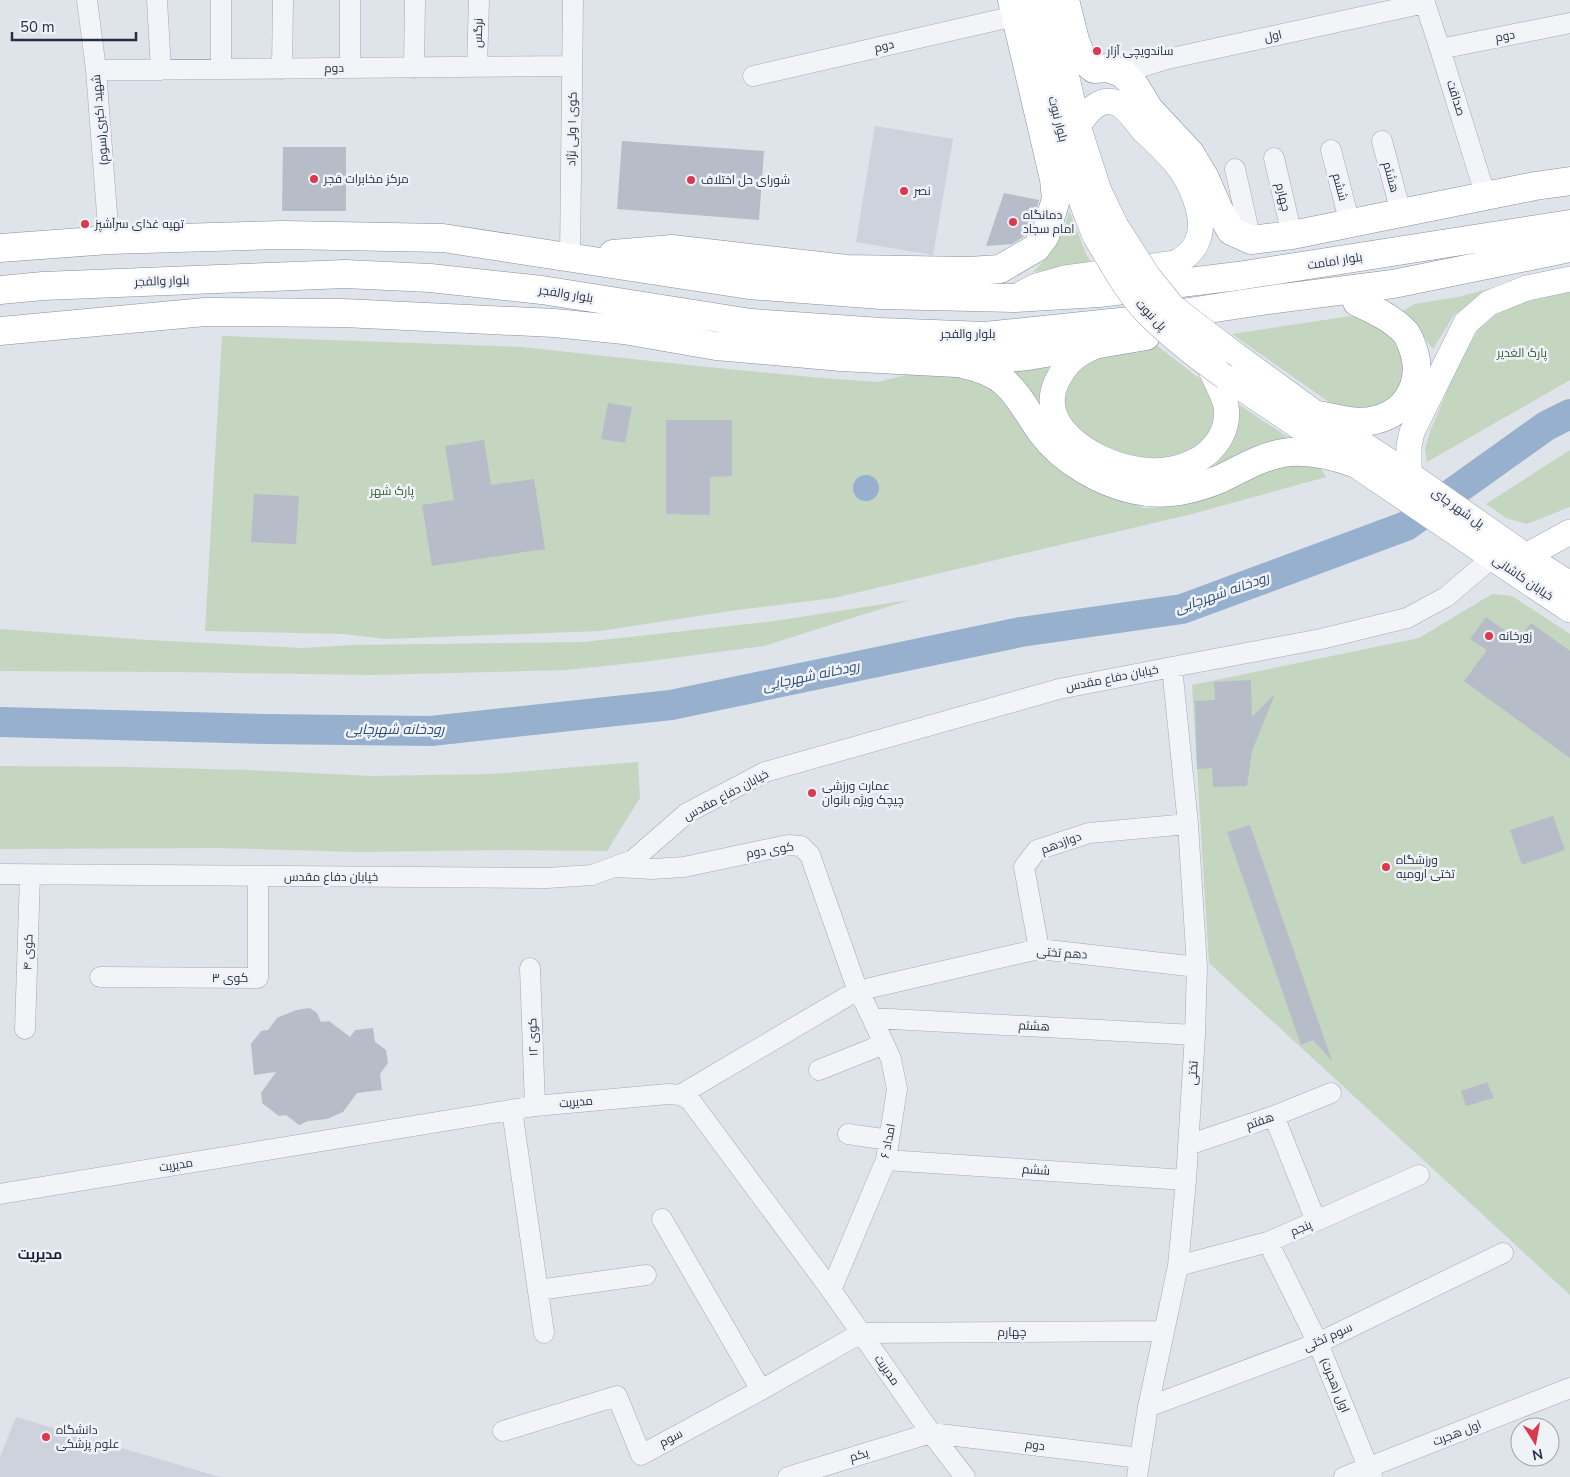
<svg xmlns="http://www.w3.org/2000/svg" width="1570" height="1477" font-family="'Nunito Sans',Cairo,sans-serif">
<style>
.built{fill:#cdd2dc}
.green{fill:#c4d5c0}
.water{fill:#97b0cd}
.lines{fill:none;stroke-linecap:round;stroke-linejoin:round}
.river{stroke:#97b0cd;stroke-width:30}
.building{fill:#b6bcc8}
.minor-casing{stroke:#a4aab5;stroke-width:21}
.major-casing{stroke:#9ea7b7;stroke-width:26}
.highway-casing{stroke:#8590a2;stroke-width:29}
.minor{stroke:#f3f4f8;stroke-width:20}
.major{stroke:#fff;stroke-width:25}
.highway{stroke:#fff;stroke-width:28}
.major-bridge-casing{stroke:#9ea7b7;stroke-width:26;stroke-linecap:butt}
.major-bridge{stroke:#fff;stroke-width:25}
.poi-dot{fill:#db394d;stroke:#eff2f7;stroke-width:2}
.labels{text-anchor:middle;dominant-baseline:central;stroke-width:5;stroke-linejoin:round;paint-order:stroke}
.street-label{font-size:12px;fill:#273043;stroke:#eff2f7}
.poi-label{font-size:12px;fill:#273043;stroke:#eff2f7;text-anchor:start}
.park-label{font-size:12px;fill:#3a6032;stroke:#eff2f7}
.water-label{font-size:14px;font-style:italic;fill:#2d4e7b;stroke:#eff2f7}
.neighbourhood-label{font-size:14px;font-weight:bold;fill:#192134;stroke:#eff2f7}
</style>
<rect width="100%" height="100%" fill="#dfe3ea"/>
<!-- built -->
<path class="built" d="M875,126L953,139L933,255L856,242Z
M16,1417L220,1477H0V1457Z"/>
<!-- green -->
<path class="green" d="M1069,211L1086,254L1092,264L1033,272C1054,251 1062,240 1069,211Z
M1499,286L1454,315L1433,349L1403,311L1414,304L1458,297Z
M1570,292V380L1427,462L1425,449L1431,429L1460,361L1483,322L1506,306Z
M1357,315L1399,337L1408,378L1385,409L1346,414L1232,334Z
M222,336L521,347L707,367L822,378L878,382L914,373L977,378L993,387L1086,486L1144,508L1179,506L1206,499L1237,487L1265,471L1286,465H1309L1321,469L1326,477L1192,514L834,598L737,610L600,631L385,639L344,634L205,631Z
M1151,341L1209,386L1218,418L1200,452L1170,463L1111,456L1065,417L1064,389L1074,366Z
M1050,364L1045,383L1047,423L993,365Z
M1235,402L1301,446L1206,476L1233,440L1238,427Z
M1570,450V507L1527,524L1506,518L1486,504Z
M1492,594L1512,596L1570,634V1295L1209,963L1192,685L1419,638Z
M909,600L764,646L642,662L566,670L373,675L175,672L0,671V629L148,640L303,648L352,645L584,642L775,621Z
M638,762L640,798L607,851L506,850L358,852L219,848L0,849V766L128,767L250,770L371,776L492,774Z"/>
<!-- water -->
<path class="water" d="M853 488a13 13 0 1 1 26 0a13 13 0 1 1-26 0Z"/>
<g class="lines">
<!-- river -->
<path class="river" d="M0,722L265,729L431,731L671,705L1021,632L1182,609L1406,526L1546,426L1570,414"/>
</g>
<!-- building -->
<path class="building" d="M622,141L764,151L759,220L617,209Z
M283,147H346V211H282Z
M1004,193L1039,200L1033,222L1023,237L1012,244L986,246Z
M608,403L632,407L625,443L601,439Z
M666,420H732V476L710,477V515L666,514Z
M484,440L491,485L534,479L545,549L432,566L422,505L454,500L445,446Z
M254,494L299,496L296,544L251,542Z
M1486,617L1518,640L1531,623L1570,651V758L1464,681L1487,650L1470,639Z
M1251,680L1252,717L1275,694L1252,751L1247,786L1213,787L1212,768L1197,769L1195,701L1215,700L1214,682Z
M1553,816L1565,850L1522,865L1510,830Z
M1250,825L1332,1061L1313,1040L1301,1045L1227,832Z
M310,1008L317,1013L321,1022L329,1021L350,1037L355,1030L373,1028L375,1042L386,1050L388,1063L380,1074L382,1090L357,1093L343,1112L327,1119L308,1121L299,1125L286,1115L279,1116L262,1103L261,1093L276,1072L254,1075L251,1044L261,1031L268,1030L277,1018L296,1010Z
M1487,1082L1494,1098L1466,1106L1461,1091Z"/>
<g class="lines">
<!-- minor casing -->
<g class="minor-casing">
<path id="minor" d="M87,0L96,70L109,240
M157,0L161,70
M350,0V68
M1424,0L1440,49L1486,197
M1440,49L1570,23
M477,67L479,0
M414,68L415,0
M221,69V0
M282,69L283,0
M96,70L572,66
M1122,73L1167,59L1425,3
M753,76L1015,16
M1382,141L1401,213
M1331,150L1350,224
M1274,158L1292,235
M1235,169L1251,240
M570,258L573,0
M618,867L652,869L684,867L788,845L801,846L810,855L855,983L872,1018L891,1059L897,1089L886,1160L831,1290
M0,874L547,878L592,875L633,860L687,813L765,772L1059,689L1172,667L1321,639L1407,618L1446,597L1492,558
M1039,949L1024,867L1037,850L1089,833L1188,824
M530,968L535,1106
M100,977L258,978V876
M870,988L1039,949L1197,967
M872,1018L1195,1035
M25,1029L30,875
M819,1070L884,1044
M680,1095L846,997
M512,1110L544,1333
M1274,1116L1316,1221
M848,1134L889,1140
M1188,1145L1274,1116L1331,1093
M886,1160L1186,1180
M0,1194L535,1106L668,1094L680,1095L690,1100L831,1290L931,1433L965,1477
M662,1219L761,1390
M1268,1242L1318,1343L1372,1477
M1178,1266L1268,1242L1316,1221L1419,1175
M538,1290L646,1275
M1148,1407L1318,1343L1503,1253
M503,1431L617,1396L641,1455L761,1390L861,1333L1163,1331
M788,1477L931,1433L1140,1458
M1137,1477L1148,1407L1178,1266L1186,1180L1195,1035L1197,967L1188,824L1172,667
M1344,1477L1570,1388"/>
</g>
<!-- major casing -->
<g class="major-casing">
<path id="major" d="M1029,0C1048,79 1063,161 1095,236
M1049,0L1078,126L1099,191L1116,226
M1019,295L1036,286L1065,278L1176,263C1184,258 1193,252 1197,242C1207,221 1193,188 1181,170C1170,155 1157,143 1144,131C1136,122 1126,105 1114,102C1097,98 1086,114 1078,126
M1098,345C1077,354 1067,361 1057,381C1033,430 1104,467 1143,470C1168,473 1200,465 1215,445C1224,434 1228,420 1226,406C1224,394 1213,376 1208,364
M1229,350L1318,415L1409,474L1526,556L1570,584
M1225,377C1341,454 1454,533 1570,610
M1409,474V446L1412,432L1466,323L1489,303L1527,288L1570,279
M1526,556L1570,532"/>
</g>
<!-- highway casing -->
<g class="highway-casing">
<path id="highway" d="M1065,0L1075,40L1083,60L1094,69L1108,68L1122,73L1135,86L1149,109L1190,153L1205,178L1219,210L1231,231L1251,240L1292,235L1535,186L1570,181
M0,248L109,240L283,235L443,238L749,285L881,295L1014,298L1099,293L1238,276L1570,224
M613,254L672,249L847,269L969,271L1000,269L1036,248L1045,236L1056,199L1054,179L1012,0
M0,290L43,286L345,274L430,278L542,290L751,323L881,332L985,336L1130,321L1275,299L1393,284L1570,248
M0,331L205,312L343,313L554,323L624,330L716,346L841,357L957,363L1028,356L1146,336
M966,365C1012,374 1018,400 1042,433C1063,461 1101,483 1135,490C1164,497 1193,490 1220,479C1241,469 1260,457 1283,453C1305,449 1334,456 1354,463
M1318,415C1336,418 1357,425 1375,420C1410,412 1425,378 1412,346C1410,341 1408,335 1405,332C1392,318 1374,310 1357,302"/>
</g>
<!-- minor -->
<use href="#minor" class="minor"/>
<!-- major -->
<use href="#major" class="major"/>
<!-- highway -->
<use href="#highway" class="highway"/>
<!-- major-bridge casing -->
<g class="major-bridge-casing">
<path id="major-bridge" d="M1116,226L1148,276L1173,307L1229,350
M1095,236C1111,262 1126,291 1147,313C1171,337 1198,358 1225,377"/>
</g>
<!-- major-bridge -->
<use href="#major-bridge" class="major-bridge"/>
</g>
<!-- markers -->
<g class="poi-dot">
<circle cx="1097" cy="51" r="5"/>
<circle cx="314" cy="179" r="5"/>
<circle cx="691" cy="180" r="5"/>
<circle cx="904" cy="191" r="5"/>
<circle cx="1013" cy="222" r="5"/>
<circle cx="85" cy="224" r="5"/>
<circle cx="1489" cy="636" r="5"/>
<circle cx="812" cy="793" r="5"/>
<circle cx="1386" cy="867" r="5"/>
<circle cx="46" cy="1437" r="5"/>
</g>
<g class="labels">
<!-- street labels -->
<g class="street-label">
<text transform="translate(478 33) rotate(-88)">نرگس</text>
<text transform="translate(1273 36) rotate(-12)">اول</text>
<text transform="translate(1505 36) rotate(-11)">دوم</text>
<text transform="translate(884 46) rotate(-13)">دوم</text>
<text transform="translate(334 68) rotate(-1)">دوم</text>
<text transform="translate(1456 98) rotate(73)">صداقت</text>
<text transform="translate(1058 119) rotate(76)">بلوار نبوت</text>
<text transform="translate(100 120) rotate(-95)">شهید اکبری(سوم)</text>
<text transform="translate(572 129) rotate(-89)">کوی ۱ ولی نژاد</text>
<text transform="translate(1391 177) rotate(75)">هشتم</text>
<text transform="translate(1340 187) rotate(75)">ششم</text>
<text transform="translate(1283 197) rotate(76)">چهارم</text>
<text transform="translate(1335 261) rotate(-9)">بلوار امامت</text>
<text transform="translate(162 281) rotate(-2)">بلوار والفجر</text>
<text transform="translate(566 294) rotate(9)">بلوار والفجر</text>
<text transform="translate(1151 315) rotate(46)">پل نبوت</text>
<text x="968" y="334">بلوار والفجر</text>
<text transform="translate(1458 508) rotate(35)">پل شهر چای</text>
<text transform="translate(1523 578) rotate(34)">خیابان کاشانی</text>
<text transform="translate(1112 678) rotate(-11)">خیابان دفاع مقدس</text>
<text transform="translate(726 795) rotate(-28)">خیابان دفاع مقدس</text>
<text transform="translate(1061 843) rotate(-20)">دوازدهم</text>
<text transform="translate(770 850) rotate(-9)">کوی دوم</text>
<text x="331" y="877">خیابان دفاع مقدس</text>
<text transform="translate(28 952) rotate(-88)">کوی ۴</text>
<text transform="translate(1062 953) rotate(4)">دهم تختی</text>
<text x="230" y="978">کوی ۳</text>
<text transform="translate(1034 1026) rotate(3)">هشتم</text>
<text transform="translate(533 1037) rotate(-92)">کوی ۱۲</text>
<text transform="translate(1193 1073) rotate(-86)">تختی</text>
<text transform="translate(576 1102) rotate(-5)">مدیریت</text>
<text transform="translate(1260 1121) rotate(-19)">هفتم</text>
<text transform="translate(888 1141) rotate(-79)">امداد ۶</text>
<text transform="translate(176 1165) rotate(-9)">مدیریت</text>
<text transform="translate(1036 1170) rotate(4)">ششم</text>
<text transform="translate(1301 1228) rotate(-23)">پنجم</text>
<text x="1012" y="1332">چهارم</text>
<text transform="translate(1328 1337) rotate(-24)">سوم تختی</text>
<text transform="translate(887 1370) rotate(55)">مدیریت</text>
<text transform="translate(1335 1385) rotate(68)">اول (هجرت)</text>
<text transform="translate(1457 1433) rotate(-21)">اول هجرت</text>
<text transform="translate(671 1438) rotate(-28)">سوم</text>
<text transform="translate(1035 1445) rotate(7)">دوم</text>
<text transform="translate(859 1455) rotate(-17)">یکم</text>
</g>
<!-- poi labels -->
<g class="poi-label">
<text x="1107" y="51">ساندویچی آزار</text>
<text x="324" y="179">مرکز مخابرات فجر</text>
<text x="701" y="180">شورای حل اختلاف</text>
<text x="914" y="191">نصر</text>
<text x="1023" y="215">دمانگاه<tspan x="1023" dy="14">امام سجاد</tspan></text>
<text x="95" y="224">تهیه غذای سرآشپز</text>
<text x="1499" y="636">زورخانه</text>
<text x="822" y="786">عمارت ورزشی<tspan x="822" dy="14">چیچک ویژه بانوان</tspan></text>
<text x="1396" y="860">ورزشگاه<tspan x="1396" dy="14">تختی ارومیه</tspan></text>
<text x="56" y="1430">دانشگاه<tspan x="56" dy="14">علوم پزشکی</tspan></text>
</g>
<!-- park labels -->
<g class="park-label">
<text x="1522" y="353">پارک الغدیر</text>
<text x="392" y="491">پارک شهر</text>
</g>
<!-- water labels -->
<g class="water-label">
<text transform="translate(1222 593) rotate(-19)">رودخانه شهرچایی</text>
<text transform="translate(811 676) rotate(-12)">رودخانه شهرچایی</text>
<text x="395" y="729">رودخانه شهرچایی</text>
</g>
<!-- neighbourhood labels -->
<g class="neighbourhood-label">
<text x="40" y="1254">مدیریت</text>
</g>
</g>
<!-- north arrow -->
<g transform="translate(1535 1442) rotate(169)"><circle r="24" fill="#eff2f7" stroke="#9fa4af"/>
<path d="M0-4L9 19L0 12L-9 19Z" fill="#db394d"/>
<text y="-8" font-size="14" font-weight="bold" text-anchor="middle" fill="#273043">N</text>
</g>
<!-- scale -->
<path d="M12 32v8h124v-8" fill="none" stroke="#273043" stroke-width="2.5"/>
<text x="20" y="32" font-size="15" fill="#273043" stroke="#eff2f7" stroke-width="4" paint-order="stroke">50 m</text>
</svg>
